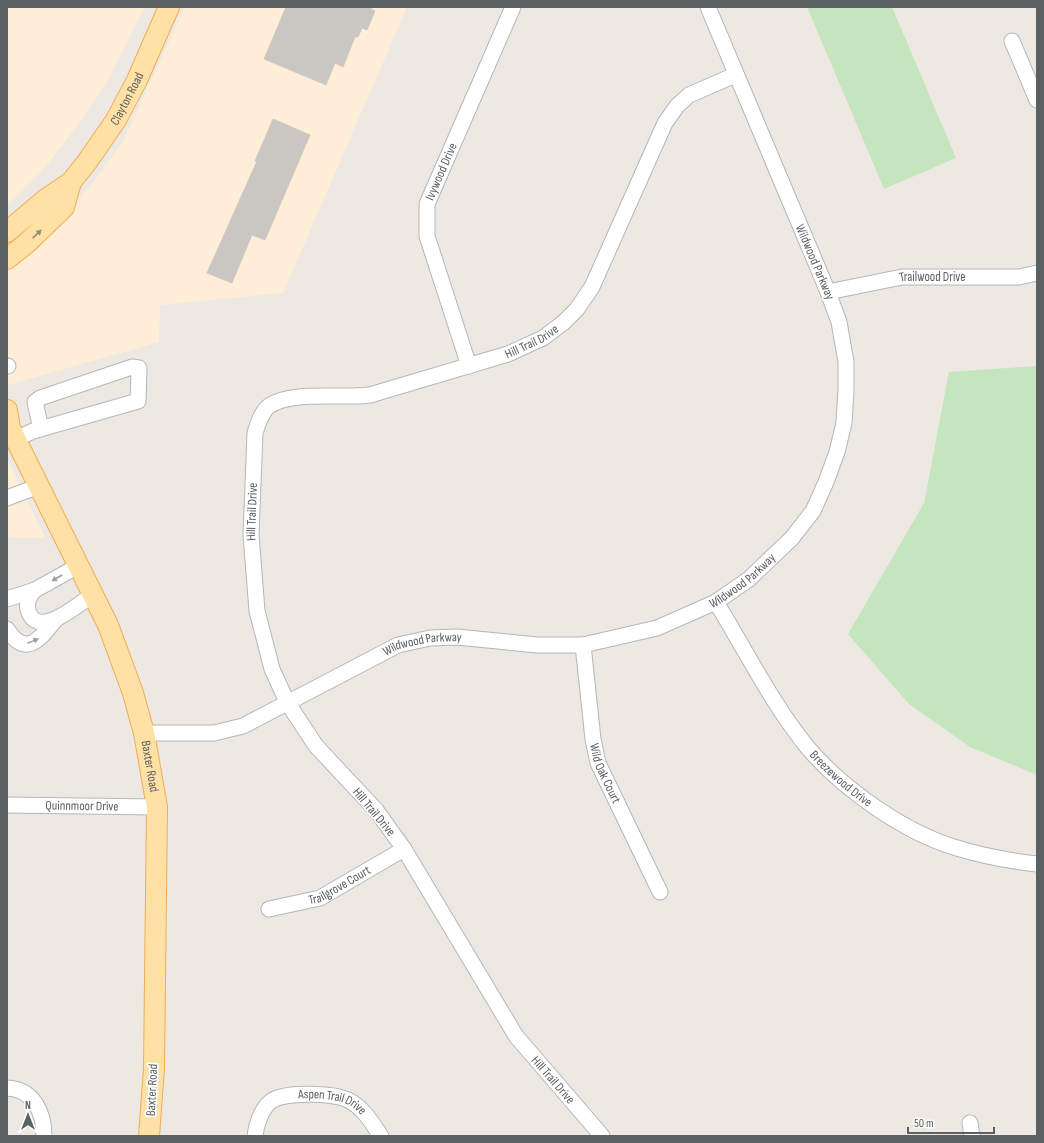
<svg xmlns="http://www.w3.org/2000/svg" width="1044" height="1143" font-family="'Sofia Sans Condensed',sans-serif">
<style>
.commercial{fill:#feeed7}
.green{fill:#c5e5bf}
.building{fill:#cac6c2;stroke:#d2cac1}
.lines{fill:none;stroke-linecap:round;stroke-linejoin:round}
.minor-casing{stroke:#b3b6ba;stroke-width:17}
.major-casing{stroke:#f1ab58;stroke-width:22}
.minor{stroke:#fff;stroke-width:15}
.major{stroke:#ffe1a6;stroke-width:20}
.oneway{fill:#948d7a}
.oneway2{fill:#9da0a1}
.labels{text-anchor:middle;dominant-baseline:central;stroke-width:3.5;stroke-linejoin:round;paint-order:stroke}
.street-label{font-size:13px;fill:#5b6063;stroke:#fff}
</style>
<rect width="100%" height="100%" fill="#ede9e2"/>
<!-- commercial -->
<path class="commercial" d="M7,7H145L106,83L78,125L43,170L7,206Z
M185,7H407L283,293L160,305L159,342L8,385L7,269L70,210L101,172L124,140Z
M7,457L45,538L7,537Z"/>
<!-- green -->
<path class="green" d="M807,7H892L956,158L884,189Z
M1037,366V775L970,747L909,704L848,634L924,503L949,372Z"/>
<!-- building -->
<path class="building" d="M286,7H369L375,11L367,30L362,28L358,37H355L343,67L335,63L326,85L264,59Z
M273,119L310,135L265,240L252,235L232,283L207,273L257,161H255Z"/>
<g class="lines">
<!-- minor casing -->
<g class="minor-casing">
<g id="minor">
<path d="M1012,41L1037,100"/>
<path id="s1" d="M828,292L902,277H1019L1037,273"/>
<path d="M7,366H8"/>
<path id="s2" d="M469,366L427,236V204L513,7"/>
<path d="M16,439L33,431L138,401L139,368L132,367L40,398L35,402L41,429"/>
<path d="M7,498L39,486"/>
<path d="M35,590C29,596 26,602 28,610C37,641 79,604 92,595"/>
<path d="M7,599L35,590L78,566"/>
<path id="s3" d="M716,602C746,651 772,704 808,748C843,789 905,833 957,848C983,856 1010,861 1037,864"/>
<path d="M7,629C26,659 41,638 56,619"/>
<path id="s4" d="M583,645L593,739L598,763L660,892"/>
<path id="s5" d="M144,733H214L243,726L398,645L430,638L457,637L537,645H583L657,628L716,602L749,579L792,538L813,511L826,482L837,452L844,423L846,390V362L839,322L828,292L708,7"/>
<path id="s6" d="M7,805L157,807"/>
<path id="s7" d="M269,909L320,898L404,849"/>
<path d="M7,1088C33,1089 44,1112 44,1136"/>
<path d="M970,1123L972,1136"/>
<path id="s8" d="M255,1136C256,1125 261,1110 270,1102C282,1091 333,1093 348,1100C363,1107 372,1123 381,1136"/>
<path id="s9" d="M602,1136L516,1036L404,849L376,810L316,746L287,702L272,669L257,611L251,535L255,433C258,424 261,412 269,406C292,390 342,399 370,395L508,354L543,338L563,323L577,309L592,287L665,123L677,106L689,95L735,75"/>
</g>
</g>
<!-- major casing -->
<g class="major-casing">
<g id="major">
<path id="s10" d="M7,232L46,199L71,182L87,162L116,120L137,80L169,7"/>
<path d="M7,259L27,243L64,207L71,182"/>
<path id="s11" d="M7,410L10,428L108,625L133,693L144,733L157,807L154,1068L149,1136"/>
</g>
</g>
<!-- minor -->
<use href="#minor" class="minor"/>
<!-- major -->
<use href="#major" class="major"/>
</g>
<!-- one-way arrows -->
<defs><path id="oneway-solid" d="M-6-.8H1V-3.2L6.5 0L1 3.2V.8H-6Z"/></defs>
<use class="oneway" href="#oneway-solid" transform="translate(37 234) rotate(-43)"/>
<g class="oneway2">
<use href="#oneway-solid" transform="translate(57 578) rotate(150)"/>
<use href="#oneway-solid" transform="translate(33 641) rotate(-22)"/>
</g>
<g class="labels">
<!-- street labels -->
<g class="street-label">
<text stroke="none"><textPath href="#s10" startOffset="182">Clayton Road</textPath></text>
<text stroke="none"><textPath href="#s2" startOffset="204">Ivywood Drive</textPath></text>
<text transform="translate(815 262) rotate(67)">Wildwood Parkway</text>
<text stroke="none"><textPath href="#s1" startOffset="106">Trailwood Drive</textPath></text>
<text stroke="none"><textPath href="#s9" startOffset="1117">Hill Trail Drive</textPath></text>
<text stroke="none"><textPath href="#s9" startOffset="734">Hill Trail Drive</textPath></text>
<text stroke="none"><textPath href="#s5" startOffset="635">Wildwood Parkway</textPath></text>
<text stroke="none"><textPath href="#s5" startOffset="299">Wildwood Parkway</textPath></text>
<text stroke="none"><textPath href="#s11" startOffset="386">Baxter Road</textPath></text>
<text stroke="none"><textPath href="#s4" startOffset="131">Wild Oak Court</textPath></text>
<text stroke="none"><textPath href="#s3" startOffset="218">Breezewood Drive</textPath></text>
<text stroke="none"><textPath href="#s6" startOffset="75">Quinnmoor Drive</textPath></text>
<text transform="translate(374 812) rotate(50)">Hill Trail Drive</text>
<text stroke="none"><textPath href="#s7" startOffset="75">Trailgrove Court</textPath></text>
<text transform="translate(553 1080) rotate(49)">Hill Trail Drive</text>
<text transform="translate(152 1090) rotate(-87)">Baxter Road</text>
<text stroke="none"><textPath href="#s8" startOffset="103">Aspen Trail Drive</textPath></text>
</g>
</g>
<!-- border -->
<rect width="1044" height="1143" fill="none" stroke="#5b6063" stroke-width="16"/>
<!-- north arrow -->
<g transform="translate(28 1115)" stroke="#ffffff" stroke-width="3" paint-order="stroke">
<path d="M0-3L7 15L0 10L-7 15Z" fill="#5b6063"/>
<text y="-6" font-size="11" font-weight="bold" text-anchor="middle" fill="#5b6063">N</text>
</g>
<!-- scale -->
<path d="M908 1127v6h86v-6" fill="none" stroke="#5b6063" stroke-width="2"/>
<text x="914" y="1127" font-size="12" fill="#5b6063" stroke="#ffffff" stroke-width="3" paint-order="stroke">50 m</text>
</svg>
